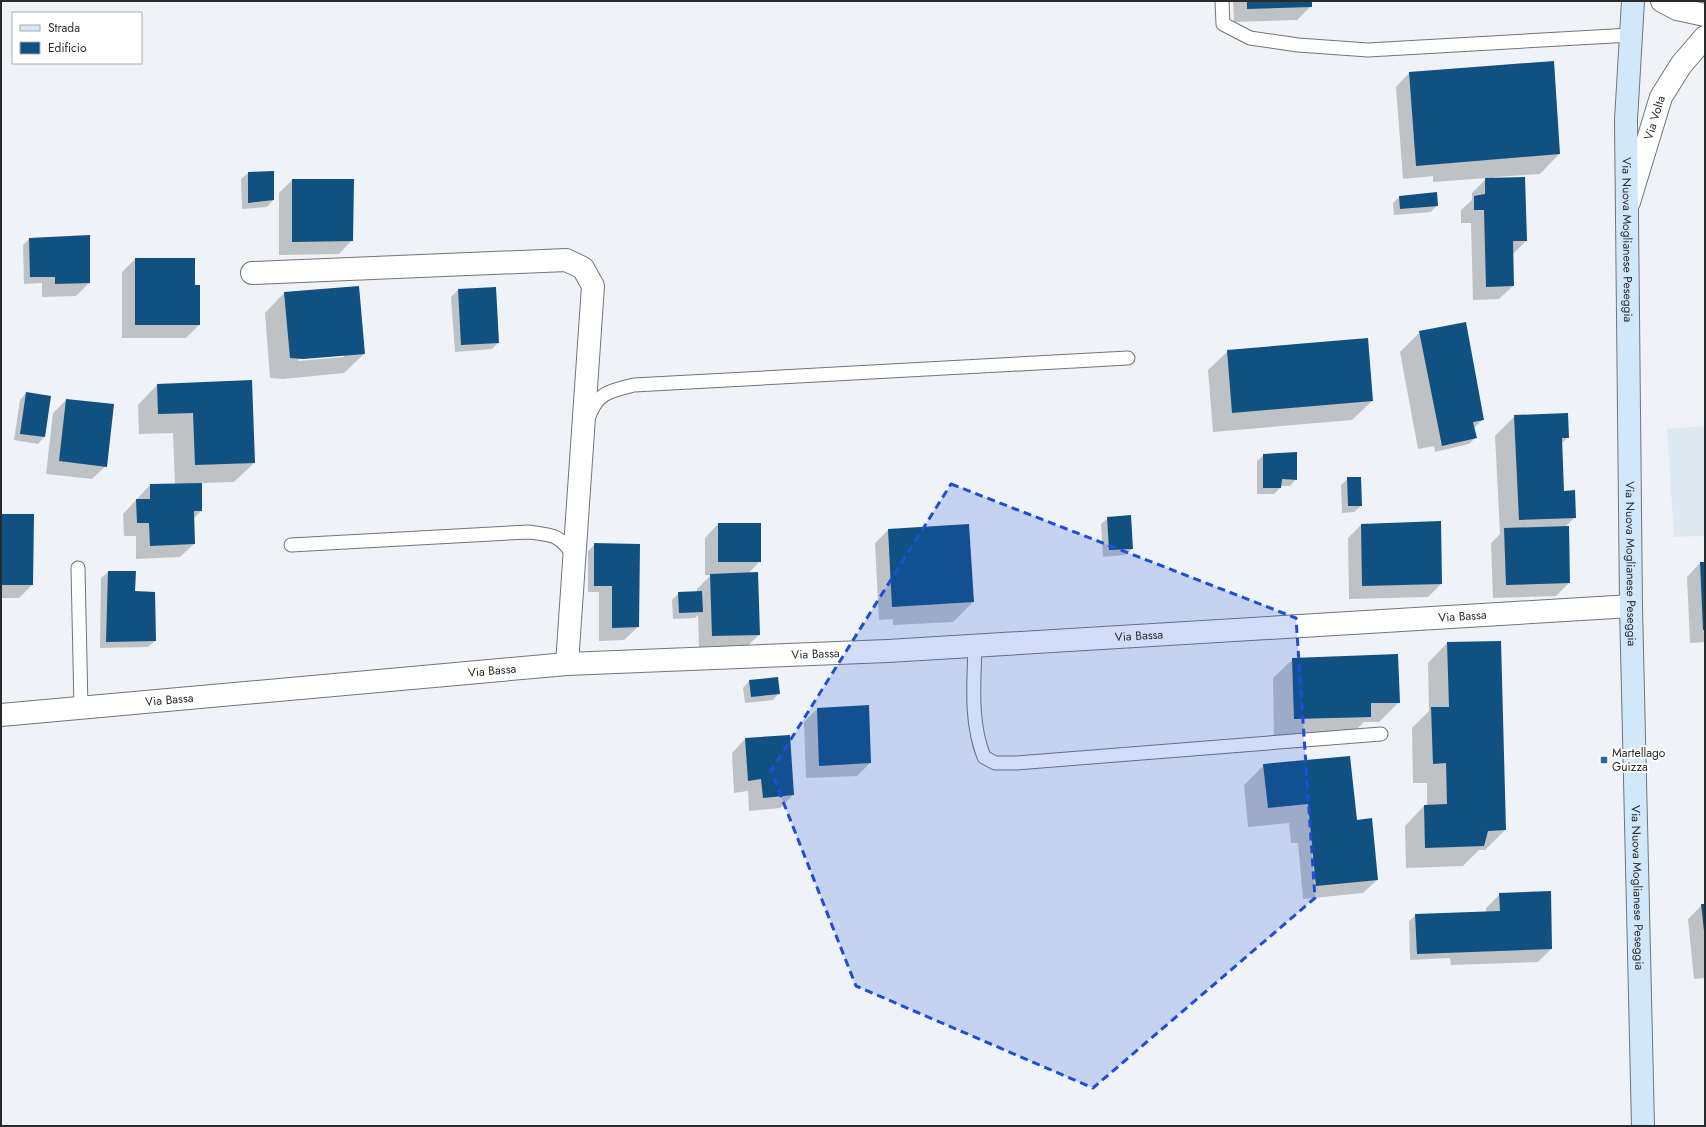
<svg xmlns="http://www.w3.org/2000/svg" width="1706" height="1127" font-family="Jost,sans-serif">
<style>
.built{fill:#dfe9f2}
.shadow{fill:#0003;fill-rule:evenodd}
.building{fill:#105181}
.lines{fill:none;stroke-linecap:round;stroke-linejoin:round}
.service-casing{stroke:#717578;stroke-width:15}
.minor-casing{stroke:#717578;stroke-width:24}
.tertiary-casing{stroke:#717578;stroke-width:24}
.secondary-casing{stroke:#717578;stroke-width:24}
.service{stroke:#fff;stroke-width:13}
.minor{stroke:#fff;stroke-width:22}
.tertiary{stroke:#fff;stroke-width:22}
.secondary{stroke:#d1e7fa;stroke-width:22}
.marked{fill:#1d4ed8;fill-opacity:0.2;stroke:#1d4ed8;stroke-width:3;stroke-dasharray:8 5;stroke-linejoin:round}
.poi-dot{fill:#24669c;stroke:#fff;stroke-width:1.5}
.labels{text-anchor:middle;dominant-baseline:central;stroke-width:4;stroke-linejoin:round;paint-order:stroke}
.street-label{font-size:12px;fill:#292a2c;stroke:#fff}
.poi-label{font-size:12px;fill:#292a2c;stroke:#fff;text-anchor:start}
</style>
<rect width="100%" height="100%" fill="#eff3f7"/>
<!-- built -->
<path class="built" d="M1705,426V536L1674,537L1667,429Z"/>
<!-- shadow -->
<path class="shadow" d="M1233,1H1311V6L1297,20L1234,22Z
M1553,62L1559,154L1540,174L1494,177L1526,241L1513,254V286L1499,299L1473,300L1471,223H1461V210L1472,200V193L1487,178L1433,182V176L1403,179L1396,87L1409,73Z
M248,173L273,200L267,207L242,209L241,179Z
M292,180L352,240L339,254L279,255V193Z
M1399,197L1437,205L1431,212L1394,215L1393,203Z
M29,239L89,283L76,296L42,297V283L24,284L23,245Z
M135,259L194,286L199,325L186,338H122V272Z
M495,288L498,343L492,349L455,352L451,297L458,290Z
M284,293L364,354L344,373L283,379L270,378L265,313ZM344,355V357L298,361V359Z
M1420,332L1483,419L1474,428L1476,437L1469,444L1435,452L1434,446L1418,449L1400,352Z
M1228,351L1372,401L1352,420L1213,432L1208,370Z
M251,381L254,463L234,482L201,483V511L193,519L194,544L180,557L136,559V536H124L123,514L150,485H175L173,433L139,434L138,405L157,385Z
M26,393L50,397L44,437L38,444L14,440L20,400Z
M66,400L106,466L92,479L46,474L53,413Z
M1515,416L1568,437L1561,444L1563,492L1574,518L1564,528L1569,583L1556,596L1493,598L1491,543L1500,534L1495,436Z
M1264,455L1296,479L1290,486H1280V488L1274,494H1257V461Z
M1348,478L1361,506L1354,512L1342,513L1341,485Z
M1,515L32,585L19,598H1Z
M1108,518L1132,549L1125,555L1103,557L1101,524Z
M718,524H760V561L748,574L759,635L745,648L699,649L698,615L695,618L673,619L672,600L679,593H697V589L711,575H705V538Z
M1361,525L1441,584L1428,597L1349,599L1348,538Z
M968,526L973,602L953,622L893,625V619L879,620L875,543L888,530Z
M595,544L639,545L638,627L624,640L599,641V592H588V551Z
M1700,563H1705V642L1690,643L1687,577Z
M108,572L134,592L155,641L148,647L100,648L101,578Z
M1447,643L1505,830L1485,850H1479L1463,866L1406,868L1405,826L1424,806H1427V783H1413L1412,728L1429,711L1428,663Z
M1293,659L1399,702L1379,722H1364L1350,736L1274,738L1273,678Z
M749,681L779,693L773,700L745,703L743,688Z
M818,708L870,763L857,776L806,778L804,722Z
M745,739L793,795L780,808L749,811L748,791L734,793L732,753Z
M1264,765L1356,821L1377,880L1363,893L1303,899L1298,843H1291L1289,823L1248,827L1244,785Z
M1500,894L1551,949L1538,962L1451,965L1450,958L1410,960L1409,921L1416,915L1486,912V908Z
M1702,905H1705V978L1694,979L1688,919Z"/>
<!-- building -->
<path class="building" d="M1247,1H1312V7L1247,9Z
M1554,61L1560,154L1416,166L1409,72Z
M274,171V200L248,203V172Z
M1525,177L1527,241H1513L1514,286L1486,287L1484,210H1474V196L1485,194V178Z
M292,179H354L353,241L292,242Z
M1437,192L1438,206L1400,209L1399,196Z
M90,235V283L55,284V277H30L29,238Z
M135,258H195V285H200V325H135Z
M359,286L365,354L303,359L290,358L284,292Z
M496,287L499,343L461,345L458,289Z
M1466,322L1484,420L1473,422L1477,438L1442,446L1419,331Z
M1368,338L1373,401L1232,413L1227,350Z
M252,380L255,463L195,465L193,413L158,414L157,384Z
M26,392L51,396L45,437L20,434Z
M66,399L114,404L107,467L59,461Z
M1568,413L1569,438H1562L1564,491L1575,490L1576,518L1519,520L1514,415Z
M1297,452V480L1282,479L1281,488H1263V454Z
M1347,477H1361L1362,506H1348Z
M202,483V511H194L195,544L150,546L149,523H137L136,499H150V484Z
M1,514H34L33,585H1Z
M1131,515L1133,549L1109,550L1107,517Z
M1441,521L1442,584L1362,586L1361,524Z
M718,523H761V562H718Z
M969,524L974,602L892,607L888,529Z
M1569,526L1570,583L1506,585L1504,528Z
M594,543L640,544L639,627L612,628V586H594Z
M1700,562H1705V630H1703Z
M108,571H136L135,591L155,592L156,641L106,642Z
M758,572L760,635L712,636L710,574Z
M702,591L703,612L679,613L678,592Z
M1501,641L1506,830L1488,831L1484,846L1425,848L1424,805L1447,804L1446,763L1433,764L1431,707H1449L1447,642Z
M1398,654L1400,703H1371V717L1294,719L1292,658Z
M778,677L780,694L751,697L749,680Z
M869,705L871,763L819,766L817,708Z
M790,735L794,795L763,798L761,779L748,781L745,738Z
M1350,756L1357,820L1372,818L1378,880L1316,886L1308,804L1268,808L1263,764Z
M1551,891L1552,949L1417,954L1415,914L1500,911L1499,893Z
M1701,904H1705V931H1704Z"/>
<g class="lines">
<!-- service casing -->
<g class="service-casing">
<path id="service" d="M1222,1L1223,24L1250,38L1298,45L1368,50L1631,35
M588,419C597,392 610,391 634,385L1128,358
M291,545L528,532C553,535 559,534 574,556
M78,568L81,708
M975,646C974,683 970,722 984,757L995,763H1016L1381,734"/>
</g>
<!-- minor casing -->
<g class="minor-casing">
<g id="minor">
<path d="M252,273L566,260L583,268L593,286L567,664"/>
<path id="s1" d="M1,715L567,664L888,651L1631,606"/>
</g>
</g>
<!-- tertiary casing -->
<g class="tertiary-casing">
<g id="tertiary">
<path d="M1662,1L1677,9L1705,15"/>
<path id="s2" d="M1629,202L1661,97L1681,65L1705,37"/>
</g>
</g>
<!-- secondary casing -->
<g class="secondary-casing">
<g id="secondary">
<path id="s3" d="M1633,1L1626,120L1631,606L1643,1126"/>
</g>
</g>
<!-- service -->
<use href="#service" class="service"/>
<!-- minor -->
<use href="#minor" class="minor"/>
<!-- tertiary -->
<use href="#tertiary" class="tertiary"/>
<!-- secondary -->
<use href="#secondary" class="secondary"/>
</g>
<!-- marked area -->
<path class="marked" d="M951,484L1296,618L1315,898L1093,1088L856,986L771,771Z"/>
<!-- markers -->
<rect class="poi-dot" x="1600" y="756" width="8" height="8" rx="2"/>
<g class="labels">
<!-- street labels -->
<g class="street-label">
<text stroke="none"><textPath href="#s2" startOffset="88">Via Volta</textPath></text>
<text stroke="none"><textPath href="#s3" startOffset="239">Via Nuova Moglianese Peseggia</textPath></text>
<text stroke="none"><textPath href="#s3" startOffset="563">Via Nuova Moglianese Peseggia</textPath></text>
<text stroke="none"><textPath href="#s1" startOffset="1465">Via Bassa</textPath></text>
<text stroke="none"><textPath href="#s1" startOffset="1141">Via Bassa</textPath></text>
<text stroke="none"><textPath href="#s1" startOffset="817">Via Bassa</textPath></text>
<text stroke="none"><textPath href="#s1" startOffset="493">Via Bassa</textPath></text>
<text stroke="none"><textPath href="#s1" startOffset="169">Via Bassa</textPath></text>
<text stroke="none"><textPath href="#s3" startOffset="887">Via Nuova Moglianese Peseggia</textPath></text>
</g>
<!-- poi labels -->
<g class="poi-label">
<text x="1612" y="753">Martellago<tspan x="1612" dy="14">Guizza</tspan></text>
</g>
</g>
<!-- border -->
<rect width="1706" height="1127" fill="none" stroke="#292a2c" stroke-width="4"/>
<!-- legend -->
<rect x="12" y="12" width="130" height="52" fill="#ffffff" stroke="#a9aaab"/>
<rect x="20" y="25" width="20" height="6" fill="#d1e7fa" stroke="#a9aaab"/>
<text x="48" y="32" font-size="12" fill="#292a2c">Strada</text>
<rect x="20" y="42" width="20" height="12" fill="#105181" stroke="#a9aaab"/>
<text x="48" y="52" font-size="12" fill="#292a2c">Edificio</text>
</svg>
